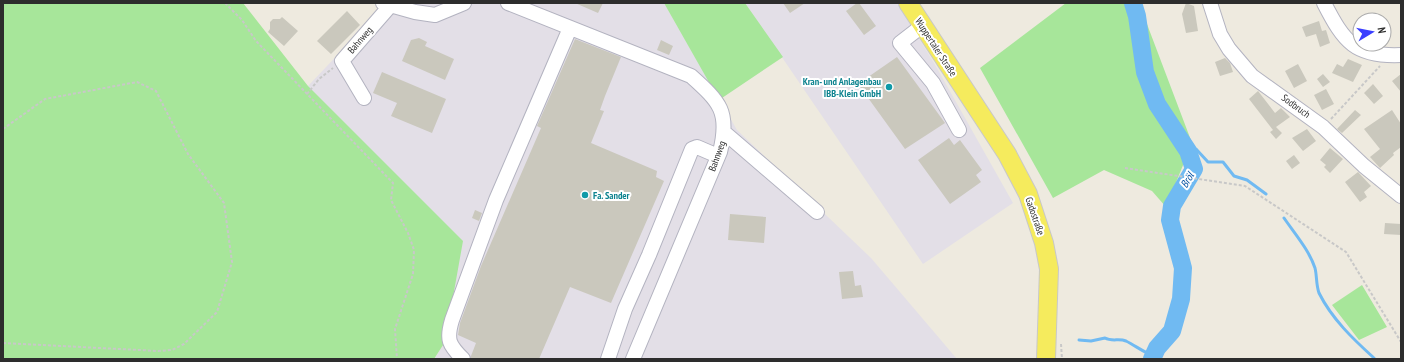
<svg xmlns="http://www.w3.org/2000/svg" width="1404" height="362" font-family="'PT Sans Narrow',sans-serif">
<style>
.industrial{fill:#e3dfe7}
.green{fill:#a7e69a}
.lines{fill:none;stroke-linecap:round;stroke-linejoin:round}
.stream{stroke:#70baf2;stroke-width:3}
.river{stroke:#70baf2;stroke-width:18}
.building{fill:#cac8bd}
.minor-casing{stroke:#b3b3c0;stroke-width:16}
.major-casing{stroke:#c8c8c8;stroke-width:20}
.path{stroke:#c8c8c8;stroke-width:2;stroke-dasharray:3 2;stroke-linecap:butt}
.minor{stroke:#fff;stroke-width:14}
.major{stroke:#f5eb5d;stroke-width:18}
.culture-dot{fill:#0f9aa8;stroke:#fff;stroke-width:1.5}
.labels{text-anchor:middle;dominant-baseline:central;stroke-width:4;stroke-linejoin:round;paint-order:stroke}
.street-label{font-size:10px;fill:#2d2d2d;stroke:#fff}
.culture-label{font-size:10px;font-weight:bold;fill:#0d838f;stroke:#fff;text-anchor:end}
.water-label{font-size:11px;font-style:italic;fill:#0a55a4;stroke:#fff}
</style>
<rect width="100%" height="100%" fill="#eeeadf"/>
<!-- industrial -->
<path class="industrial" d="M387,3H664L737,130L871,258L957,359H434L445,342L308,86Z
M745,3H897L934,63L1013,203L923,264Z"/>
<!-- green -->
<path class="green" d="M3,3H243L308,86L463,241L445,342L434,359H3Z
M664,3H745L783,57L719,100Z
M1066,3H1139L1192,143L1166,207L1152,191L1104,170L1053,198L980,68Z
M1362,285L1387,327L1359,340L1332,305Z"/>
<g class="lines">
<!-- stream -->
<path class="stream" d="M1187,148L1196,149L1208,162H1223L1234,176L1247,180L1266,194
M1284,218C1295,234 1309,250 1315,268C1317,276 1316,285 1319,293C1332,319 1353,339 1374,358
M1079,340L1091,341L1105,338C1112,342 1119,338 1126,341C1136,346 1143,352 1154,356"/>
<!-- river -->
<path class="river" d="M1133,3L1137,16L1145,72L1157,104L1188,151L1194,169L1172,206L1170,220L1183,268L1181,299L1172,331L1157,348L1152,359"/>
</g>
<!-- building -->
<path class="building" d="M575,3H603L598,13Z
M783,3H805L790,13Z
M857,3H859L876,26L864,35L846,11Z
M1186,3L1194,6L1198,31L1186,33L1182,14Z
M347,11L360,25L331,54L317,41Z
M282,17L298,31L284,46L268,32L270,29V22L273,19H280Z
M1319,21L1322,31L1326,30L1330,43L1320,47L1316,34L1306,37L1302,27Z
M419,38L427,42L425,46L454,59L445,80L402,61L411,40Z
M575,39L621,57L605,96L600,110L604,111L591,143L657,171L656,177L664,181L611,303L570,287L539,359H471V356L476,343L458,335L460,323L481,266L541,128L537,126Z
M661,40L673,46L669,55L657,50Z
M897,57L945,123L905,149L858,84Z
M1225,58L1230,63L1233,72L1220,76L1215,62Z
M1348,59L1362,65L1353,82L1332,73L1337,64L1343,67Z
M1298,64L1307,81L1294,88L1285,71Z
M382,72L446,99L432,133L391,116L397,103L373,93Z
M1323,74L1330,82L1323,87L1317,79Z
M1401,74V92L1392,81Z
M1373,84L1383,96L1374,104L1364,93Z
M1326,89L1334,104L1322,110L1314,95Z
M1258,91L1275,113L1281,108L1290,117L1276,127L1282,133L1276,139L1270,132L1273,130L1249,99Z
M1355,110L1361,115L1342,133L1337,129Z
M1392,110L1401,124V147L1393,153L1394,155L1380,168L1370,157L1380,149L1364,129Z
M1307,129L1316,141L1303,151L1292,138Z
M949,138L954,145L960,140L982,170L976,175L981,182L950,204L918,160Z
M1330,148L1343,159L1330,173L1324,167L1326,165L1320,160Z
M1294,155L1300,163L1292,169L1286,161Z
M1358,172L1371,186L1364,192L1367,197L1360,202L1345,182Z
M475,210L482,213L479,221L472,218Z
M730,214L766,217L764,243L728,240Z
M1385,223L1401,224V235L1384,234Z
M853,271L855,286L861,285L863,297L842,299L839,272Z"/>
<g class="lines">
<!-- minor casing -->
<g class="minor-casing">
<path id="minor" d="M383,3L415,12L435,15L464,3
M508,3L691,76C720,102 730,112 720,152L633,359
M1210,3L1220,34L1229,49L1252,76L1323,127L1364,166L1401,196
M1324,3C1344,42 1355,57 1401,55
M922,26L900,43L933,83L959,130
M364,98L342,61L390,6
M725,133L817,212
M463,359C449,345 446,340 452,320L496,200L570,28
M608,359L625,309L649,255L692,149L697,147L718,156"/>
</g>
<!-- major casing -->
<g class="major-casing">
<path id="major" d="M908,3L1007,154L1028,194L1044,243L1049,269L1046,359"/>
</g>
<!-- path -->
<path class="path" d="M225,3L242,20L256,41L393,183L391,200L408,233L414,250L413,274L395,329L397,359
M307,94L319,79L333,68
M1331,119L1380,66
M3,129L45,99L137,82L156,91L188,154L224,203L232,262L217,312L184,344L172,350L158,351L3,343
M1125,168L1245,186L1346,252L1401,342
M1061,344L1062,359"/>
<!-- minor -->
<use href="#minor" class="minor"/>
<!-- major -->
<use href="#major" class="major"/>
</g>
<!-- markers -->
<g class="culture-dot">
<circle cx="889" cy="87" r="4"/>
<circle cx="585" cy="195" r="4"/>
</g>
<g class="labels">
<!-- street labels -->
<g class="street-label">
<text transform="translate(360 40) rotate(-49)">Bahnweg</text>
<text transform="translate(936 47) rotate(57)">Wuppertaler Straße</text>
<text transform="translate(1296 106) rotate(36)">Sodbruch</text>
<text transform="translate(717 156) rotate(-70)">Bahnweg</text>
<text transform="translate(1035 216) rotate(71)">Gadostraße</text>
</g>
<!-- culture labels -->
<g class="culture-label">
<text x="881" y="81">Kran- und Anlagenbau<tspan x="881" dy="12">IBB-Klein GmbH</tspan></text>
<text x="593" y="195" text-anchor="start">Fa. Sander</text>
</g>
<!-- water labels -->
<g class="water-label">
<text transform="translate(1187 180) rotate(-59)">Bröl</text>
</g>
</g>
<!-- border -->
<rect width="1404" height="362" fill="none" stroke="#2d2d2d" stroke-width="8"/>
<!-- north arrow -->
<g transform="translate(1372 32) rotate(80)"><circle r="19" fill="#ffffff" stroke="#ababab"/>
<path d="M0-3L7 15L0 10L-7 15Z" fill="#3b3fff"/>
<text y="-6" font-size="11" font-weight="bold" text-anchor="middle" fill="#2d2d2d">N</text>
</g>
</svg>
